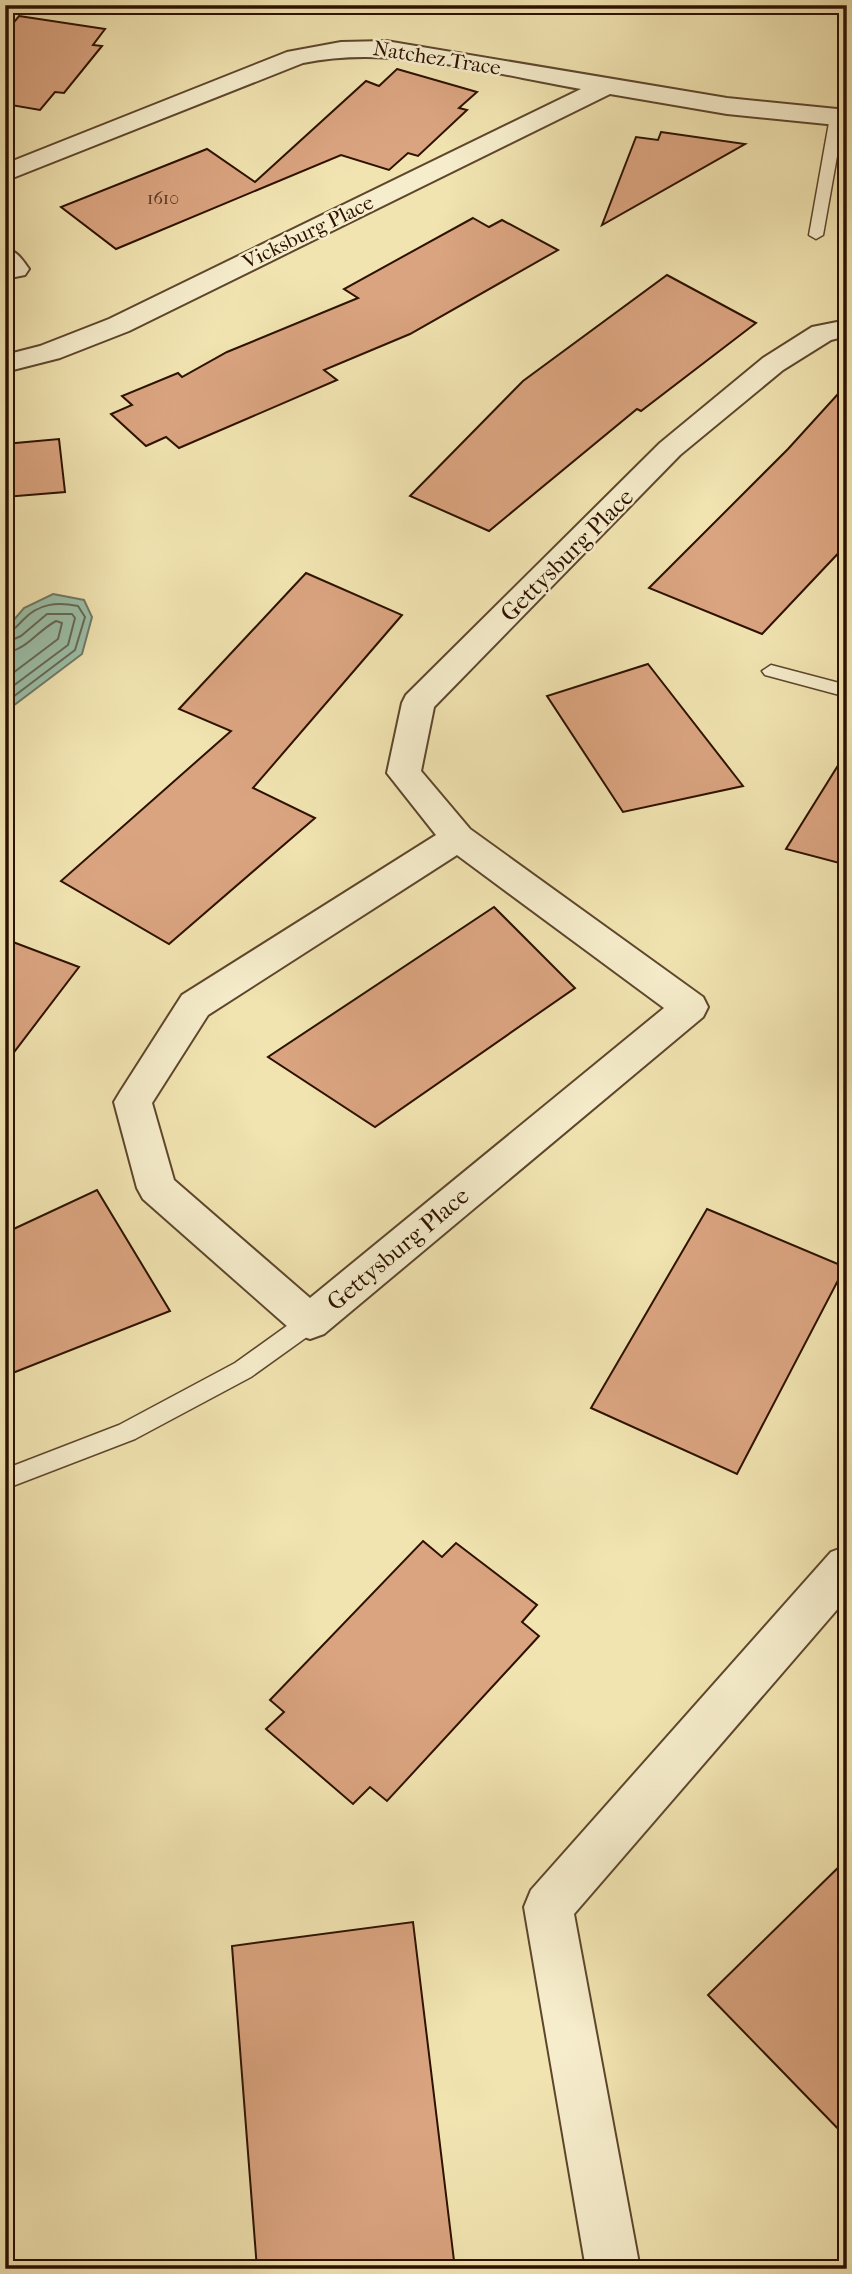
<svg xmlns="http://www.w3.org/2000/svg" width="852" height="2274" font-family="'IM FELL French Canon',serif">
<style>
.water{fill:#9bbfa8;stroke:#6f7965;stroke-width:2}
.lines{fill:none;stroke-linecap:round;stroke-linejoin:round}
.shore{stroke:#646854;stroke-width:2}
.building{fill:#daa480;stroke:#2d1100;stroke-width:2}
.lane-casing{stroke:#5e462c;stroke-width:3}
.street-casing{stroke:#5e462c;stroke-width:4}
.lane{fill:#f6edcc;fill-rule:evenodd}
.street{fill:#f6edcc;fill-rule:evenodd}
.labels{text-anchor:middle;dominant-baseline:central;stroke-width:5;stroke-linejoin:round;paint-order:stroke}
.far-number-label{font-size:18px;fill:#583620}
.far-street-label{font-size:21px;fill:#2d1100;stroke:#f6edcc}
.street-label{font-size:24px;fill:#2d1100;stroke:#f6edcc}
</style>
<rect width="100%" height="100%" fill="#f1e4b1"/>
<filter id="stains"><feTurbulence type="fractalNoise" baseFrequency=".00286" numOctaves="4"/><feColorMatrix values="0 0 0 0 .2 0 0 0 0 .09 0 0 0 0 .02 0 0 0 .5 -.17"/></filter>
<radialGradient id="worn" r=".72"><stop offset=".6" stop-color="#630" stop-opacity="0"/><stop offset="1" stop-color="#630" stop-opacity=".3"/></radialGradient>
<!-- water -->
<path class="water" d="M53,594L84,600L92,617L82,654L5,712V630L24,608Z"/>
<g class="lines">
<!-- shore -->
<path class="shore" d="M5,634C14,631 17,626 23,620C39,603 57,602 78,606L85,617L75,650L5,703
M5,643L21,636L47,614H72L75,618L68,645L5,692
M5,653C28,649 36,632 56,621L62,623L58,639L5,679"/>
</g>
<!-- building -->
<path class="building" d="M19,16L105,29L93,45L102,46L64,93L55,92L40,110L5,104V33Z
M397,69L477,92L459,108L467,110L418,156L408,153L389,170L341,155L116,249L61,207L207,149L255,182L366,81L379,86Z
M661,132L745,144L602,225L636,137L658,140Z
M473,218L489,227L502,220L558,250L410,334L324,370L337,380L179,448L166,437L146,446L111,414L132,405L122,396L178,373L182,377L227,352L358,298L344,289Z
M667,275L756,323L641,411L637,409L489,531L410,496L523,381Z
M847,384V544L762,634L649,588L788,449Z
M59,439L65,492L5,497V444Z
M306,573L402,615L253,788L315,818L169,944L61,881L231,731L179,709Z
M648,664L743,786L623,812L547,696Z
M847,751V865L786,849Z
M494,907L575,988L375,1127L268,1057Z
M5,939L79,967L5,1064Z
M97,1190L170,1311L5,1376V1233Z
M707,1209L845,1267L737,1474L591,1408Z
M423,1541L442,1557L456,1543L537,1605L522,1622L539,1636L387,1801L370,1787L353,1804L266,1729L284,1712L270,1700Z
M847,1859V2138L708,1995Z
M413,1922L455,2269H257L232,1946Z"/>
<g class="lines">
<!-- lane casing -->
<g class="lane-casing">
<path id="lane" d="M837,113L844,117L823,235L816,239L809,235L830,117Z
M771,665L847,685V697L765,675L762,671Z
M310,1313L318,1315L321,1322L318,1329L251,1377L135,1439L5,1489V1469L119,1425L235,1363L302,1315Z"/>
</g>
<!-- street casing -->
<g class="street-casing">
<path id="street" d="M386,41L727,98L847,110V126L727,114L610,94L129,331L60,358L5,372V355L40,346L109,319L581,89C493,74 391,44 303,63L5,181V164L287,52L341,42Z
M5,248C17,251 22,259 29,269L25,275L15,277L5,275Z
M847,320V336L831,340L783,370L680,455L434,707L421,771L470,829L703,997L708,1007L703,1017L324,1334L310,1339L296,1334L143,1199L137,1188L114,1102L120,1092L182,995L436,835L387,773L402,703L406,695L660,443L763,358L812,327ZM457,855L664,1008L310,1298L174,1180L152,1103L208,1015Z
M847,1546V1598L574,1914L640,2269H586L524,1907L531,1890L831,1552Z"/>
</g>
<!-- lane -->
<use href="#lane" class="lane"/>
<!-- street -->
<use href="#street" class="street"/>
</g>
<g class="labels">
<!-- far-number labels -->
<g class="far-number-label">
<text x="163" y="198">1610</text>
</g>
<!-- far-street labels -->
<g class="far-street-label">
<text transform="translate(437 58) rotate(9)">Natchez Trace</text>
<text transform="translate(308 232) rotate(-26)">Vicksburg Place</text>
</g>
<!-- street labels -->
<g class="street-label">
<text transform="translate(567 555) rotate(-45)">Gettysburg Place</text>
<text transform="translate(398 1249) rotate(-40)">Gettysburg Place</text>
</g>
</g>
<!-- margin -->
<rect width="852" height="2274" fill="none" stroke="#f1e4b1" stroke-width="28"/>
<rect x="7" y="7" width="838" height="2260" fill="none" stroke="#2d1100" stroke-width="3.5"/>
<rect x="14" y="14" width="824" height="2246" fill="none" stroke="#2d1100" stroke-width="2"/>
<rect width="100%" height="100%" filter="url(#stains)"/>
<rect width="100%" height="100%" fill="url(#worn)"/>
</svg>
